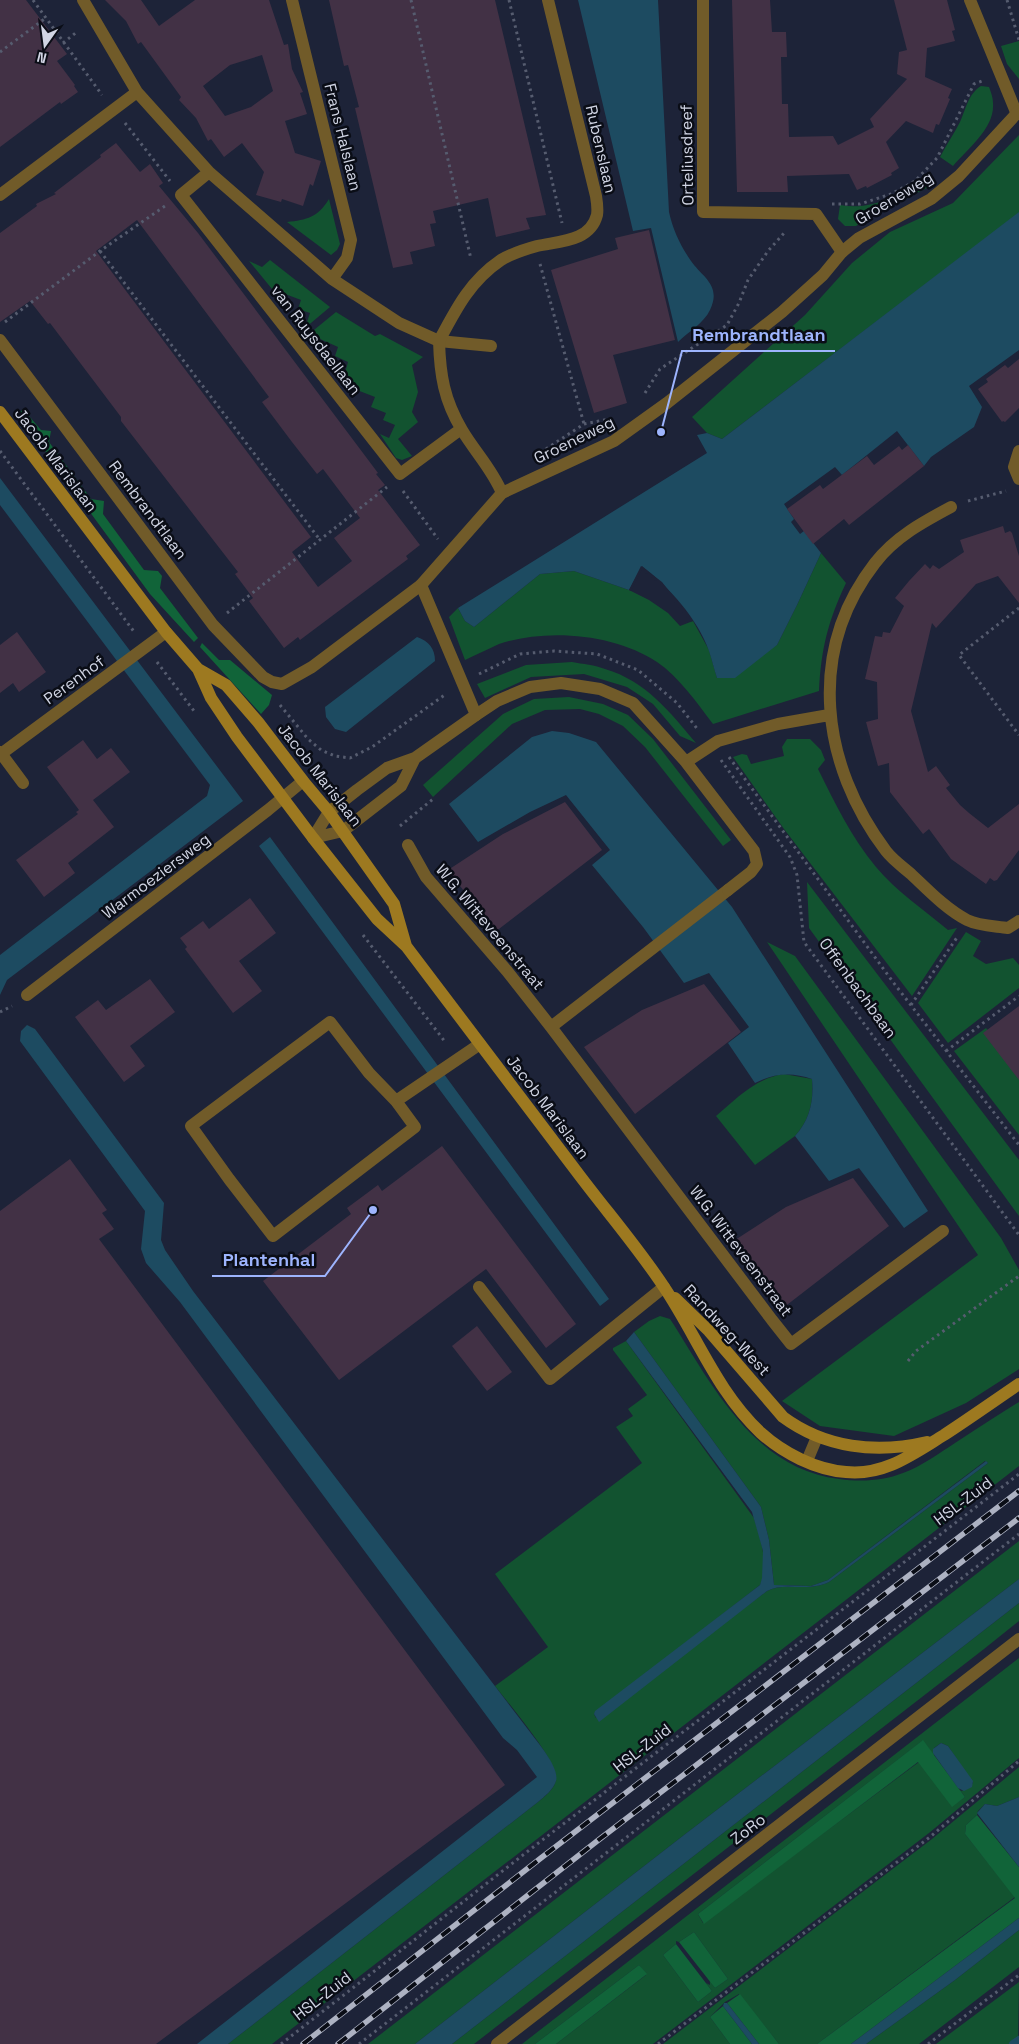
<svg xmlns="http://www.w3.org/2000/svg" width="1019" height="2044" font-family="'Space Grotesk',sans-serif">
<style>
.green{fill:#125330;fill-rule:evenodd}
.forest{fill:#116439}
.water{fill:#1d4b61}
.pier{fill:#1d2338}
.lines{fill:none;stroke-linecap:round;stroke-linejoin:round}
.stream{stroke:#1d4b61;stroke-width:8}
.building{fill:#423145;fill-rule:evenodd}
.path{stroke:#565c6f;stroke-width:3;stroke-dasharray:2.5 4;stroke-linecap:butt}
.service{stroke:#715b29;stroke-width:12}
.minor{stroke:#715b29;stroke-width:12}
.tertiary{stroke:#715b29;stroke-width:12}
.secondary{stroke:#9d7920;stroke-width:12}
.rail-casing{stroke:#adb2c2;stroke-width:5.5}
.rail{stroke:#0a0d16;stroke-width:4;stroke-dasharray:11;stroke-linecap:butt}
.labels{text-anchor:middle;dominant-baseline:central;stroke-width:5;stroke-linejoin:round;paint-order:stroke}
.street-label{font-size:16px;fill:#d0d4e3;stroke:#0a0d16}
.leader{fill:none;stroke:#9db4fd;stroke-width:2}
.callout-dot{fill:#9db4fd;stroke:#0a0d16;stroke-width:2}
.callout-label{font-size:18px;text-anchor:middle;font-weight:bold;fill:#9db4fd;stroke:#0a0d16;stroke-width:5;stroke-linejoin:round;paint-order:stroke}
</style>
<rect width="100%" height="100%" fill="#1d2338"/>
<!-- green -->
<path class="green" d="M1019,41V79L1007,64L1001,46Z
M981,86L989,87C991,92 993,98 993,103C995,128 968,148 953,166L940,157C946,145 954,134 960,122C966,109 968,94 981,86Z
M1019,135V213L722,439L707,433L692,417L805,315L852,263L890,232L953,203Z
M922,179L929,187L872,215L856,226H845L838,219L840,205C871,211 897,196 922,179Z
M329,199L340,244L337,250L331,255L287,222C307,220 318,217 329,199Z
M270,260L330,307L305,328L310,313L298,309L301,300L272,289L249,261L262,267Z
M336,312L375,336L380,334L423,357L412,365L418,392L412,412L418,422L398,439L412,456L402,460L396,458L380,434L389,438L395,425L383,420L386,413L371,407L375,397L344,385L331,369L345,373L348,362L335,356L338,347L309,334Z
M821,553L846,583C828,621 821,649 819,691L713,724C697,703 679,677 657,662C615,634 547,628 499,644C488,649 476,655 465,660L449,617L458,608L465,621L474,627L540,574L574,571L629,590L649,600L668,613L680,626L693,621L709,650L717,678L777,645L797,605Z
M572,662C583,664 595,665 605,669C646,681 670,712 696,743L680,736L653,704L627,687L584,674L531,677L485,698L477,684L526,665Z
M569,697L603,704L628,715L653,739L731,840L723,846L645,747L623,726L599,714L580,709L545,710L512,724L433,797L423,785L503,714L534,699Z
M787,739H810L821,750L825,760L818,769C835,803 851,837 876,867C896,891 924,910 948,930L957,928L912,996L784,829L733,757L742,754L747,755L751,764L784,756L782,747Z
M807,882L1019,1160V1216L809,928Z
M966,932L981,941L973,956L986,964L1013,958L1019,965V988L948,1043L918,1003Z
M767,942L795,956L1001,1238L1019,1270V1369L966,1403L894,1436L820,1426L782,1401L978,1255Z
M986,1028L1019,1070V1135L954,1051Z
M784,1074L812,1079C814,1100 810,1120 795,1136L755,1165L716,1116C737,1098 756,1078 784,1074Z
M660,1316L670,1319L674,1325C714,1389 756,1469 839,1479C861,1482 883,1481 903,1473C922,1466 938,1454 955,1443C977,1429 998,1415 1019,1402V1466L272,2044H228L538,1802C545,1796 556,1788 556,1778C557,1760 508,1703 495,1686L548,1647L495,1574L642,1463L616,1427L633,1416L628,1409L647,1395L613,1350V1348L626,1341L754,1518C760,1539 770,1564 760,1585L594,1714L596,1718L767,1591C785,1581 806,1593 829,1582L988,1463L985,1461L828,1580L811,1586L774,1585L769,1540L761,1507L634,1332L649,1321Z
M1019,1541V1579L684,1835L415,2044H368Z
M1019,1603V1621L984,1649L474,2044H452Z
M1019,1658V1758L929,1833L653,2044H556L646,1975L639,1965L535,2044H522ZM922,1741L934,1756V1748L941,1743L948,1746L973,1783L962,1791L960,1790L965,1797L952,1806L919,1762L703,1923L698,1914ZM694,1932L728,1979L715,1988L710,1981V1985L706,1983L712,1991L698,2002L663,1955L676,1944V1941L679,1942Z
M1019,1767V1797L997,1806L985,1804L978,1811L977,1815L966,1825L965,1834L1015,1897L817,2044H779L739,1994L725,2002L710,2017L730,2044H663L932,1839Z
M1019,1930V1967L919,2044H866L955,1980Z
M1019,1982L1018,2044H936Z"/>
<!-- forest -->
<path class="forest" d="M23,409L41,430L51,431L49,442L91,499L104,501L103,514L144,570L158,571L162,576L160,588L198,638L194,642L150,594L18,414Z
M202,643L219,660H230L272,695L269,705L261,714L200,647Z
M923,1740L965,1797L952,1807L918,1762L704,1924L698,1914Z
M977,1815L1019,1867V1918L851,2044H817L1015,1898L965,1834L966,1825Z
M694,1932L728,1979L715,1988L679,1942Z
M676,1944L712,1991L698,2002L663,1955Z
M639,1965L647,1974L556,2044H535Z
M740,1994L779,2044H759L727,2003Z
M723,2006L752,2044H730L710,2017Z"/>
<!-- water -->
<path class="water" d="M578,0H658L669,212C673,230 680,245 691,261C702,277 722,285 710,310C704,323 688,332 678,342L651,228L633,231Z
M1019,212V350L969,386L982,407L974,427L931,457L924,466L897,431L842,475L835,467L784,504L794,519L791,522L800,534L804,531L821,553L797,605L777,645L735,678H717C714,669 712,660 709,651C698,619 668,586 642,566L629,590L574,571L540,574L474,627L465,621L458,608L707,453L697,435L707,433L722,439Z
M0,478L243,801L7,980L0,995V955L207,796L210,785L0,505Z
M417,637C429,641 435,649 435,661L346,732L335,729L326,717L325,707Z
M552,731L569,733L596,742L732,907L928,1211L904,1228L859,1168L829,1181L795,1136C810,1120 814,1100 812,1079C792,1072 774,1073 755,1083L728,1043L749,1027L709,973L684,983L643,927L592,865L610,850L566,795L530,812L478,842L449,804L532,737Z
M270,837L609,1299L600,1306L259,846Z
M27,1025L35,1029L164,1203L161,1240L165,1250L193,1291L530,1732C538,1743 560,1768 556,1781C553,1790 545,1796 538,1802L228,2044H197L537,1777L517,1750L503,1738L180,1302L146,1263L141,1249L145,1211L20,1041L21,1031Z
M634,1332L761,1507L769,1540L774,1585L811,1586L828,1580L986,1461L988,1463L829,1582C806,1593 785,1581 767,1591L599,1722L594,1714L595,1711L760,1585L762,1578L763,1551L752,1512L626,1341Z
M1019,1579V1603L452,2044H415L684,1835Z
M941,1743L948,1746L973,1781L972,1787L964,1791L958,1788L933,1753V1749Z
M1019,1797V1867L977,1813L985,1804L997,1806Z
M1019,1918V1930L955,1980L866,2044H851Z
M724,2003H727L759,2044H752L723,2006Z"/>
<!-- pier -->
<path class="pier" d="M641,566L662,582L693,621L690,622L660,584L642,570L631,591L629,590Z"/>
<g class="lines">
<!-- stream -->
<path class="stream" d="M1013,2044L1019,2040"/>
</g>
<!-- building -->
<path class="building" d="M0,0H26L67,54L57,61L75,85L74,86L78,92L61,104L60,102L0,147Z
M105,0H141L159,26L195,0H269L284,45L288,44L292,69L303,92L300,93L307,114L285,121L295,153L321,161L313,186L310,184L303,206L282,199L281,202L256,195L264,172L242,143L224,157L211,139L208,141L196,118L179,100L181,97L141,42L138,44L126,21ZM262,55L273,91L251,107L225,116L203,86L230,65Z
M329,0H495L546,215L526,218L530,229L496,237L488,198L433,211L436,223L430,224L435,246L410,252L413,264L393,268L355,108L359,107L348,65L344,66Z
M732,0H770L772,32H786L787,57H781L782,104H788L789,137L833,136L838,145L874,127L870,119L907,79L897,74L899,52L907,50L894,0H947L955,30L952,31L955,41L927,48L925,77L952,89L948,98L950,99L939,125L936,124L933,133L906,121L886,142L899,168L891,173L892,175L867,188L866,186L857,190L849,174L787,176L788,192H737Z
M116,143L140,172L150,164L163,183L159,186L198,233L378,473L376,474L385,485L378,490L420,545L406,556L408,559L300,640L298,637L284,648L249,601L253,598L235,574L238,572L121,421V417L50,323L48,324L30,301L0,322V233L37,206L36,204L56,194L54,193L101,157L100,155ZM137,220L269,397L262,402L292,442L317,474L323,469L360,518L334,538L352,561L318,587L292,552L311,537L96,251Z
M649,230L675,340L613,355L627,403L594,413L551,270L618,249L615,238Z
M1019,359V408L1005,422L1003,421L1002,422L978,389L988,382L986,379L1005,365L1008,368Z
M908,445L924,466L849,525L844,519L813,544L787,509L820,485L823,489L867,456L874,465L899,446L902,450Z
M1003,526L1005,533L1010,531L1012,533L1019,556V603L998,576L976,584L936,628L932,623L911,711L928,772L936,766L950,785L946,788L960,805L969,813L988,828L1019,804V850L997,880L994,881L990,878L986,884L951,859L929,829L923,834L890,792L889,763L878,766L866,722L878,719L877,682L865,679L875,636L882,637L883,632L890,633L904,606L895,598L909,581L925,564L930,569L933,565L939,569L964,552L960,540Z
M17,632L46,672L19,692L13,683L0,693V645Z
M83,740L97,759L111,748L130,772L93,800L114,827L68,863L75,873L44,897L16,860L78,814L76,812L79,810L47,767Z
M565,802L602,850L495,932L448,870L503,834Z
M250,898L276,933L239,961L262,991L233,1013L185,949L187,947L180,938L203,921L209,929Z
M150,979L175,1012L130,1046L145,1066L124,1082L75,1017L98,1000L106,1010Z
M704,984L741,1032L635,1114L584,1047L642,1010Z
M1019,1006V1080L983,1033Z
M442,1146L576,1324L546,1348L486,1269L339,1380L263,1281L351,1214L347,1208L378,1185L382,1191Z
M70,1159L107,1210L102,1213L114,1229L99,1239L505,1785L156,2044H0V1211Z
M853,1178L889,1226L783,1308L732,1242L786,1207Z
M477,1326L512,1372L487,1391L452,1346Z"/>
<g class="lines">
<!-- path -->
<path class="path" d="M33,0L102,95
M411,0L471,259
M509,0L562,223
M1007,0L1019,40
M63,43L78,31
M0,52L47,17
M125,123L170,181
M832,204H860L891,194L915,181L937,158L974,84L982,81
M100,251L320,540
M540,264L584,424
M5,322L100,251L165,206
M645,393L660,369L727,325L739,303L748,280L768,251L785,232
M546,449L584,424L609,419
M0,451L135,633
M403,491L438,539
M968,501L1006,491
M1019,608L959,655L1019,735
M227,613L387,487
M157,662L194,711
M479,674L520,654L554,651L597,654L638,670L677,703L699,731
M280,705L308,739L321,750L335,756L350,758L372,747L446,694
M729,757L893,982L1019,1145
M721,760L790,857L797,875L804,942L1019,1235
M400,826L433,799
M363,935L446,1043
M911,1005L958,936
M0,1012L12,1006
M946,1051L1019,996
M908,1361L916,1351L1019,1276
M281,2044L532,1848L1019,1474
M359,2044L1019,1534
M658,2044L930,1837L1019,1761
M928,2044L1019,1975"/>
<!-- service -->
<path class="service" d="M439,341L491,346
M408,845L426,877L507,971L551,1027L772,1320L791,1344L943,1231
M330,1022L369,1073L396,1101L415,1127L273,1236L229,1179L191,1126Z
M551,1027L728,890
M396,1101L480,1044
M479,1287L550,1379L664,1287
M497,2044L1019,1639"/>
<!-- minor -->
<path class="minor" d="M83,0L137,92L209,172L332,279L399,323L439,341C440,375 444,400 462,430C475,452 492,469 502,493
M292,0L351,240L347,258L332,279
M703,0V212L816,214L842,252
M970,0L1016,112
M209,172L181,195L400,474L461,429
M0,195L137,92
M0,340L213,625L263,677L272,682L282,684L312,667L421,585
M439,341C456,309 470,281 501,260C511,254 526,249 537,246C559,241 590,242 597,215C598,209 597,202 596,196L548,0
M1019,451L1014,467L1019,479
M951,507C923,522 895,537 875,563C806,652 821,765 886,851C893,860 903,867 911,874C928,890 946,909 967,920C979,926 995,926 1008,928L1019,921
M476,715L497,701L530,687L561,683L600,689L633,703L686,762L754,851L757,864L751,872L728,890
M0,752L23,783
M1,754L166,632
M686,762L718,741L778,724L829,715
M27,995L268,810L303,781
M807,1461L817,1437"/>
<!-- tertiary -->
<path class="tertiary" d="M313,838L329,812L357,790L387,768L415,758L476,715L421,585L502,493L614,441L667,403L782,312L823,275L842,252L859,238L931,199L959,176L1019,111
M313,838L343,831L401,786L415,758"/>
<!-- secondary -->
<path class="secondary" d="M0,412L166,632L198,669L211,698L237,737L313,838L377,919L406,946C464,1023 522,1100 580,1176C608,1213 639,1249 664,1287C697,1336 717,1392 761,1433C783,1453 816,1470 846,1472C884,1476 913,1454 944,1435C970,1418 994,1401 1019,1384
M198,669L226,685L258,722L303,781L329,812L394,904L406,946
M675,1298L709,1331L783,1417C825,1448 876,1454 927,1442"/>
<!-- rail casing -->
<g class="rail-casing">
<path id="rail" d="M303,2044L541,1858L1019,1491
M338,2044L601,1838L1019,1518"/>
</g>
<!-- rail -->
<use href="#rail" class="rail"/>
</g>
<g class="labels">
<!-- street labels -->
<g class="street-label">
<text transform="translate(343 137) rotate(76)">Frans Halslaan</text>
<text transform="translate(601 149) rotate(77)">Rubenslaan</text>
<text transform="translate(687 155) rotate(-91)">Orteliusdreef</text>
<text transform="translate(894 198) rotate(-31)">Groeneweg</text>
<text transform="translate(316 340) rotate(52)">van Ruysdaellaan</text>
<text transform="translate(574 440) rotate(-26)">Groeneweg</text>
<text transform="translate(56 460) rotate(53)">Jacob Marislaan</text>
<text transform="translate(148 510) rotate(53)">Rembrandtlaan</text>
<text transform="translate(74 680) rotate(-36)">Perenhof</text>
<text transform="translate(320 775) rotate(52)">Jacob Marislaan</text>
<text transform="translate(156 876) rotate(-37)">Warmoeziersweg</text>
<text transform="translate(490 927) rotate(50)">W.G. Witteveenstraat</text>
<text transform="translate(858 988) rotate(54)">Offenbachbaan</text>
<text transform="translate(548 1107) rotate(53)">Jacob Marislaan</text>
<text transform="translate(741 1251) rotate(53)">W.G. Witteveenstraat</text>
<text transform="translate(727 1330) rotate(47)">Randweg-West</text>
<text transform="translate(963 1501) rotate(-37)">HSL-Zuid</text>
<text transform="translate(642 1748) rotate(-38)">HSL-Zuid</text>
<text transform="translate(748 1829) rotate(-38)">ZoRo</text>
<text transform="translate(322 1996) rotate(-38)">HSL-Zuid</text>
</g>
</g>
<!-- callouts -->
<path class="leader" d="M661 432L682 351H835M373 1210L325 1276H212"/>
<g class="callout-dot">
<circle cx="661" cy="432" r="5"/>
<circle cx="373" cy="1210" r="5"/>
</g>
<g class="callout-label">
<text x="759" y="341">Rembrandtlaan</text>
<text x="269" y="1266">Plantenhal</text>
</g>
<!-- north arrow -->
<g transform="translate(45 45) rotate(194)" stroke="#0a0d16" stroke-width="4" paint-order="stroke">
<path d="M0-4L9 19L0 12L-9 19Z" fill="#d0d4e3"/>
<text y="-8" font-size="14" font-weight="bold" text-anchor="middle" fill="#d0d4e3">N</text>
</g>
</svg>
